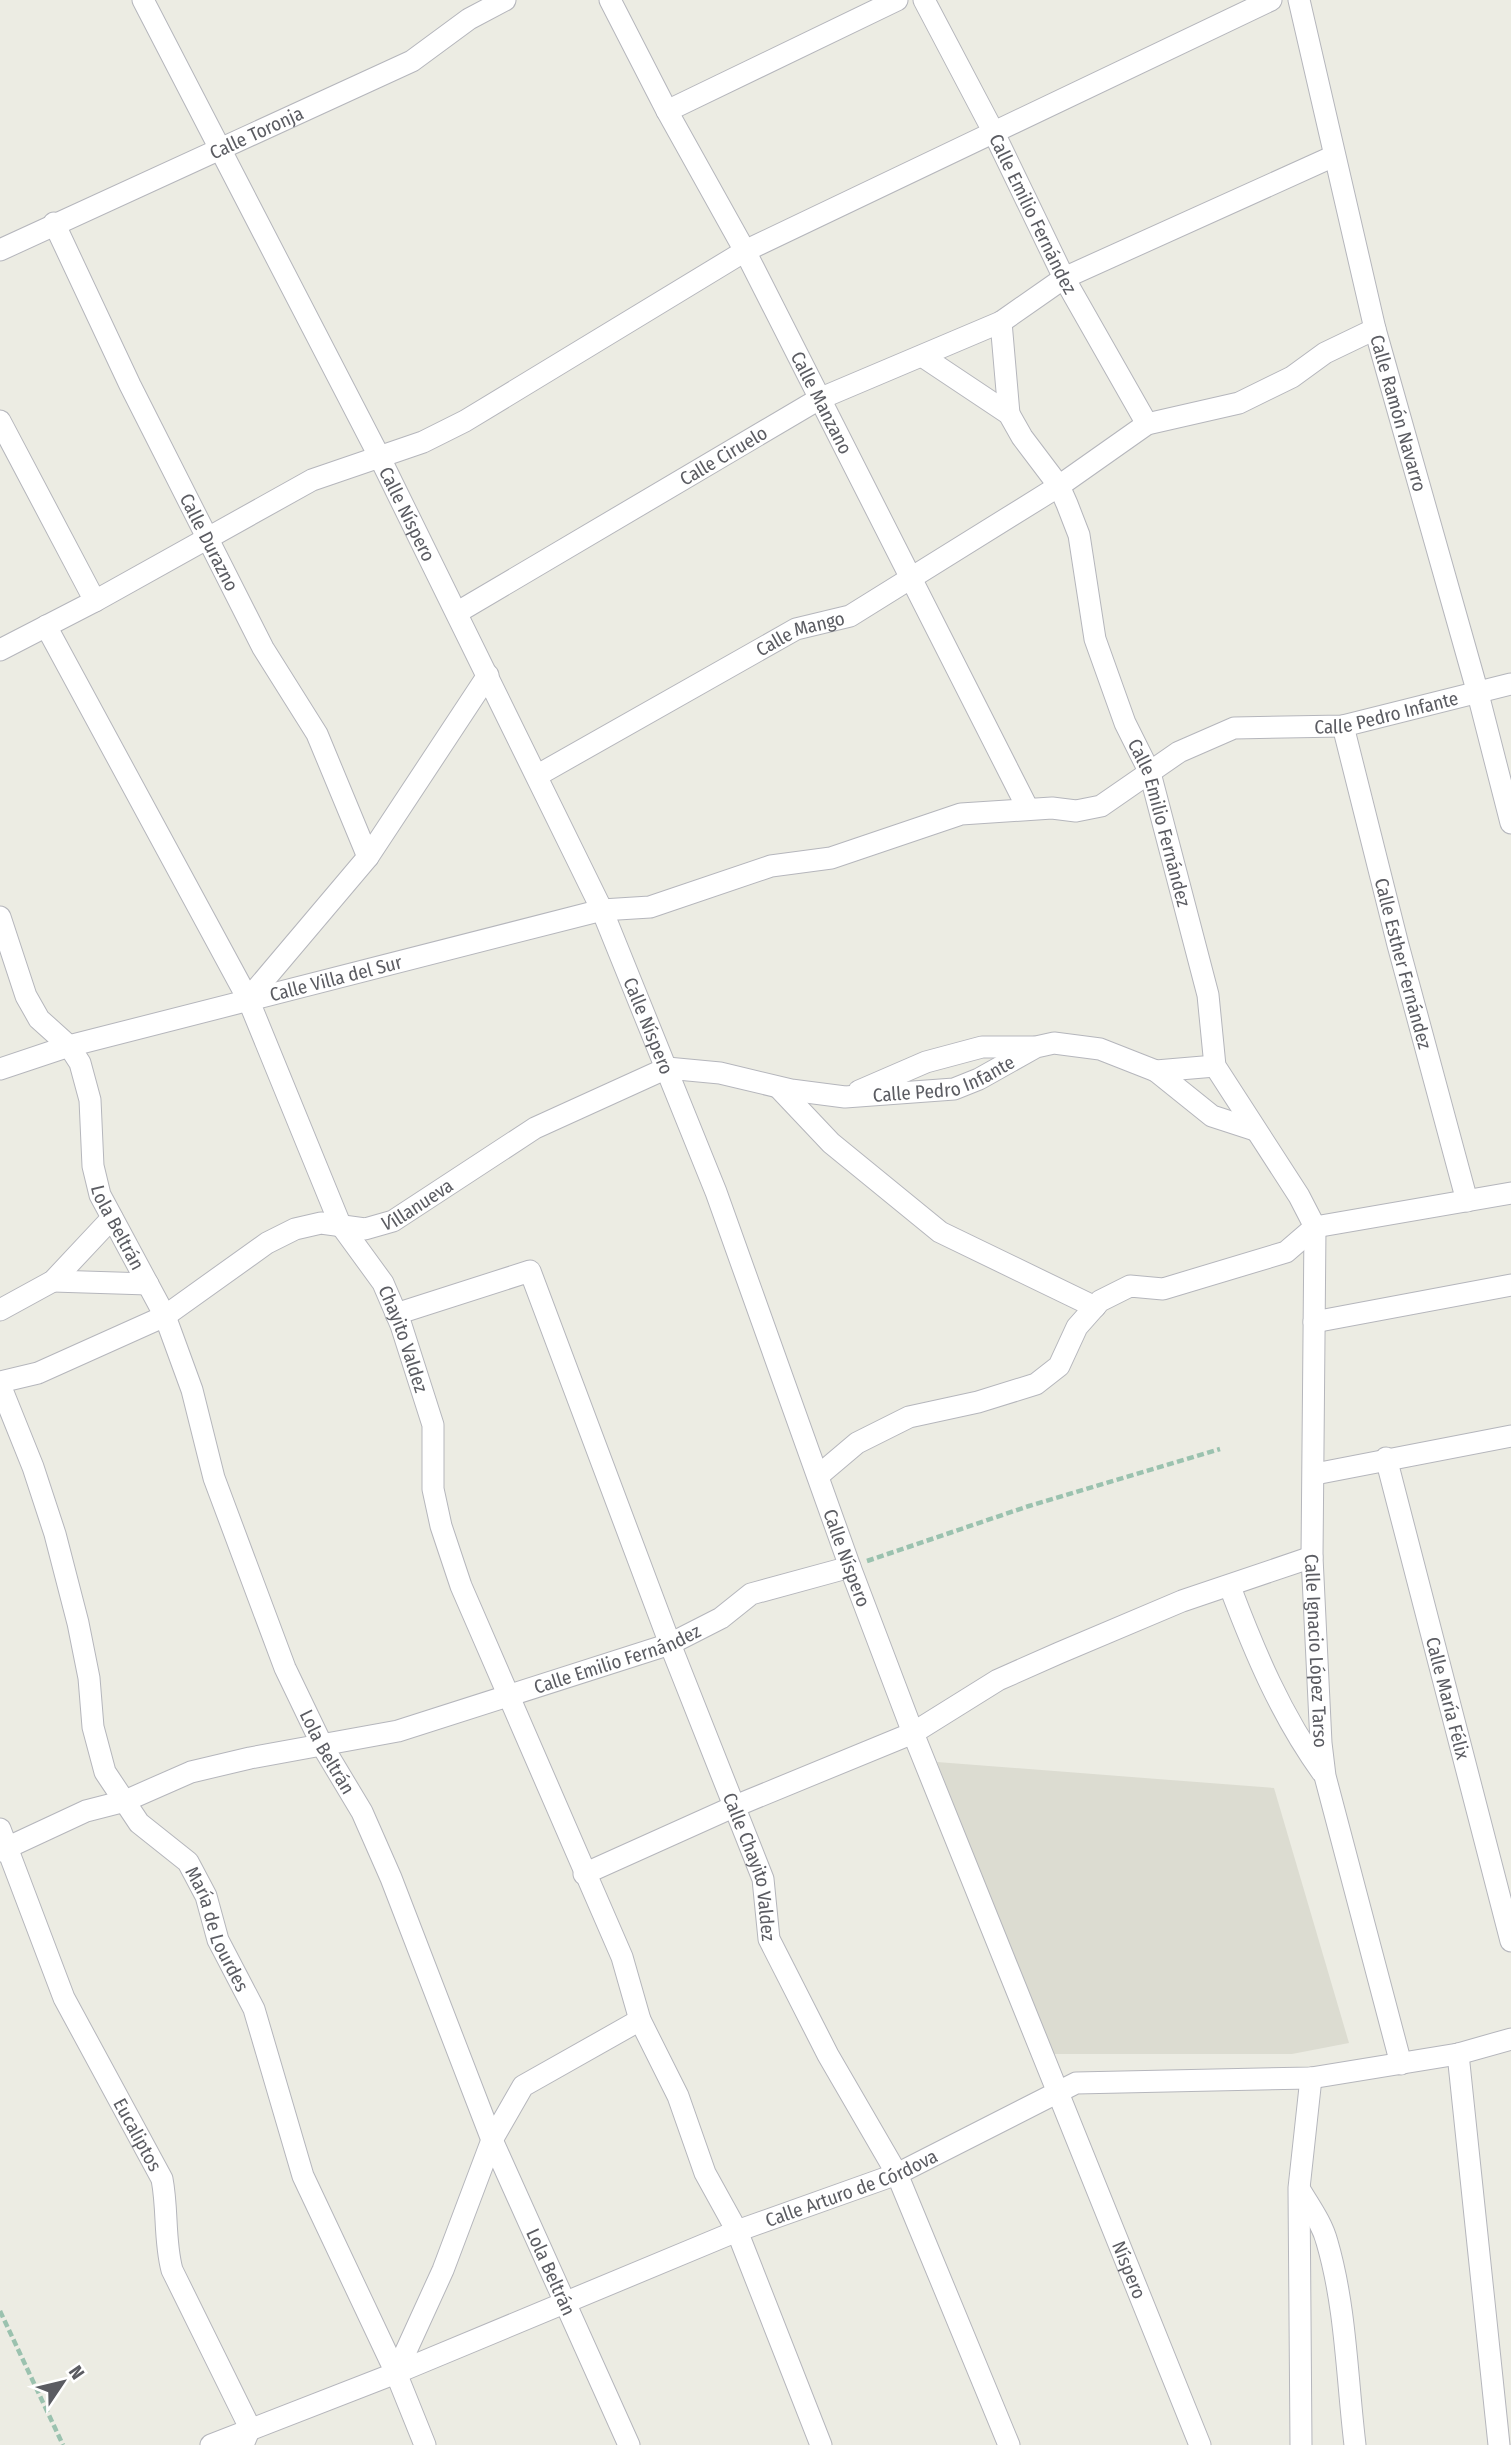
<svg xmlns="http://www.w3.org/2000/svg" width="1511" height="2445" font-family="'Fira Sans Condensed',sans-serif">
<style>
.education{fill:#dcdcd1}
.lines{fill:none;stroke-linecap:round;stroke-linejoin:round}
.minor-casing{stroke:#b5b6bc;stroke-width:23}
.path{stroke:#9bc2af;stroke-width:4.5;stroke-dasharray:7 3.5;stroke-linecap:butt}
.minor{stroke:#fff;stroke-width:21}
.labels{text-anchor:middle;dominant-baseline:central;stroke-width:5;stroke-linejoin:round;paint-order:stroke}
.street-label{font-size:19px;fill:#5b5c62;stroke:#fff}
</style>
<rect width="100%" height="100%" fill="#ecece3"/>
<!-- education -->
<path class="education" d="M937,1762L1274,1788L1349,2043L1292,2054H1051Z"/>
<g class="lines">
<!-- minor casing -->
<g class="minor-casing">
<g id="minor">
<path id="s1" d="M143,0L380,458L602,910L716,1192L850,1567L913,1733L1200,2445"/>
<path id="s2" d="M610,0L667,111L745,251L1028,809"/>
<path id="s3" d="M924,0L993,131L1064,278L1147,424"/>
<path id="s4" d="M1299,0L1375,329L1477,690L1511,823"/>
<path d="M667,111L897,0"/>
<path id="s5" d="M54,223L130,385L263,648L317,734L368,857"/>
<path id="s6" d="M0,250L412,61L469,19L505,0"/>
<path d="M1001,322L1009,414"/>
<path id="s7" d="M922,356L1009,414L1022,437L1059,486L1067,504L1079,535L1095,639L1125,723L1150,773L1208,995L1215,1066L1299,1196L1315,1227L1312,1557L1321,1743L1325,1776L1401,2064"/>
<path d="M0,421L95,601"/>
<path id="s8" d="M458,612L819,399L1001,322L1064,278L1334,156"/>
<path id="s9" d="M46,626L248,999L340,1224L383,1283L401,1325L433,1425V1489L441,1526L461,1586L622,1957L640,2020L678,2096L705,2173L737,2231L821,2445"/>
<path d="M0,650L95,601L312,480L423,442L465,421L745,251L1271,0"/>
<path id="s10" d="M1343,726L1398,945L1467,1201"/>
<path id="s11" d="M538,775L796,629L850,616L1059,486L1147,424L1239,403L1292,377L1325,353L1375,329"/>
<path id="s12" d="M0,917L26,996L39,1019L69,1046L80,1063L90,1100L93,1166L100,1195L165,1316L192,1390L214,1478L285,1668L323,1747L362,1812L391,1878L492,2140L629,2445"/>
<path d="M248,999L368,857L488,675"/>
<path id="s13" d="M0,1069L69,1046L602,910L650,907L771,866L831,858L961,814L1052,808L1076,811L1101,806L1179,752L1234,728L1343,726L1511,684"/>
<path d="M1156,1071L1212,1116L1255,1130"/>
<path d="M779,1088L831,1143L940,1232L1095,1307"/>
<path d="M859,1091L926,1062L982,1047H1033"/>
<path d="M1315,1227L1511,1193"/>
<path d="M53,1281L148,1284"/>
<path d="M0,1310L53,1281L112,1218"/>
<path id="s14" d="M396,1314L530,1271L670,1644L763,1879L769,1939L828,2055L897,2174L1009,2445"/>
<path d="M1314,1322L1511,1285"/>
<path id="s15" d="M0,1382L38,1373L165,1316L267,1243L295,1229L321,1223L365,1229L393,1221L535,1128L667,1068L720,1073L791,1090L845,1097L954,1089L979,1079L1036,1047L1054,1043L1100,1049L1156,1071L1215,1066"/>
<path id="s16" d="M0,1385L33,1467L55,1534L78,1623L89,1678L93,1727L105,1772L139,1823L188,1862L206,1896L218,1940L254,2009L303,2176L396,2373L425,2445"/>
<path id="s17" d="M1386,1458L1511,1941"/>
<path d="M1315,1474L1511,1436"/>
<path d="M818,1476L857,1443L909,1417L978,1402L1036,1384L1059,1366L1077,1327L1100,1301L1130,1286L1163,1289L1286,1252L1315,1227"/>
<path d="M1230,1587C1255,1653 1281,1715 1322,1772"/>
<path id="s18" d="M0,1829L64,1998L162,2179C168,2210 164,2240 172,2270L250,2428L245,2440"/>
<path id="s19" d="M0,1851L86,1811L125,1801L191,1772L250,1758L398,1731L670,1644L721,1618L751,1594L850,1567"/>
<path d="M584,1874L733,1807L913,1733L998,1680L1059,1653L1182,1601L1312,1557"/>
<path d="M1458,2054L1499,2445"/>
<path d="M1300,2190C1310,2207 1322,2223 1327,2242C1346,2307 1347,2379 1355,2445"/>
<path d="M396,2373L443,2270L492,2140L523,2086L640,2020"/>
<path id="s20" d="M211,2445L396,2373L737,2231L897,2174L1076,2083L1311,2078L1458,2054L1511,2039"/>
<path d="M1301,2445L1299,2188L1311,2078"/>
</g>
</g>
<!-- path -->
<path class="path" d="M867,1561L1029,1506L1220,1449
M0,2311L63,2445"/>
<!-- minor -->
<use href="#minor" class="minor"/>
</g>
<g class="labels">
<!-- street labels -->
<g class="street-label">
<text stroke="none"><textPath href="#s6" startOffset="282">Calle Toronja</textPath></text>
<text stroke="none"><textPath href="#s3" startOffset="240">Calle Emilio Fernández</textPath></text>
<text stroke="none"><textPath href="#s2" startOffset="455">Calle Manzano</textPath></text>
<text stroke="none"><textPath href="#s4" startOffset="425">Calle Ramón Navarro</textPath></text>
<text stroke="none"><textPath href="#s8" startOffset="308">Calle Ciruelo</textPath></text>
<text stroke="none"><textPath href="#s1" startOffset="578">Calle Níspero</textPath></text>
<text stroke="none"><textPath href="#s5" startOffset="355">Calle Durazno</textPath></text>
<text stroke="none"><textPath href="#s11" startOffset="299">Calle Mango</textPath></text>
<text stroke="none"><textPath href="#s13" startOffset="1446">Calle Pedro Infante</textPath></text>
<text stroke="none"><textPath href="#s7" startOffset="546">Calle Emilio Fernández</textPath></text>
<text stroke="none"><textPath href="#s10" startOffset="245">Calle Esther Fernández</textPath></text>
<text stroke="none"><textPath href="#s13" startOffset="348">Calle Villa del Sur</textPath></text>
<text stroke="none"><textPath href="#s1" startOffset="1144">Calle Níspero</textPath></text>
<text stroke="none"><textPath href="#s15" startOffset="1032">Calle Pedro Infante</textPath></text>
<text stroke="none"><textPath href="#s15" startOffset="464">Villanueva</textPath></text>
<text stroke="none"><textPath href="#s12" startOffset="341">Lola Beltrán</textPath></text>
<text stroke="none"><textPath href="#s9" startOffset="800">Chayito Valdez</textPath></text>
<text stroke="none"><textPath href="#s1" startOffset="1712">Calle Níspero</textPath></text>
<text stroke="none"><textPath href="#s7" startOffset="1410">Calle Ignacio López Tarso</textPath></text>
<text stroke="none"><textPath href="#s19" startOffset="649">Calle Emilio Fernández</textPath></text>
<text stroke="none"><textPath href="#s17" startOffset="248">Calle María Félix</textPath></text>
<text stroke="none"><textPath href="#s12" startOffset="908">Lola Beltrán</textPath></text>
<text stroke="none"><textPath href="#s14" startOffset="777">Calle Chayito Valdez</textPath></text>
<text stroke="none"><textPath href="#s16" startOffset="600">María de Lourdes</textPath></text>
<text stroke="none"><textPath href="#s18" startOffset="336">Eucaliptos</textPath></text>
<text stroke="none"><textPath href="#s20" startOffset="690">Calle Arturo de Córdova</textPath></text>
<text stroke="none"><textPath href="#s1" startOffset="2478">Níspero</textPath></text>
<text stroke="none"><textPath href="#s12" startOffset="1475">Lola Beltrán</textPath></text>
</g>
</g>
<!-- north arrow -->
<g transform="translate(63 2382) rotate(55)" stroke="#ffffff" stroke-width="5" paint-order="stroke">
<path d="M0-5L12 26L0 18L-12 26Z" fill="#5b5c62"/>
<text y="-10" font-size="19" font-weight="bold" text-anchor="middle" fill="#5b5c62">N</text>
</g>
</svg>
